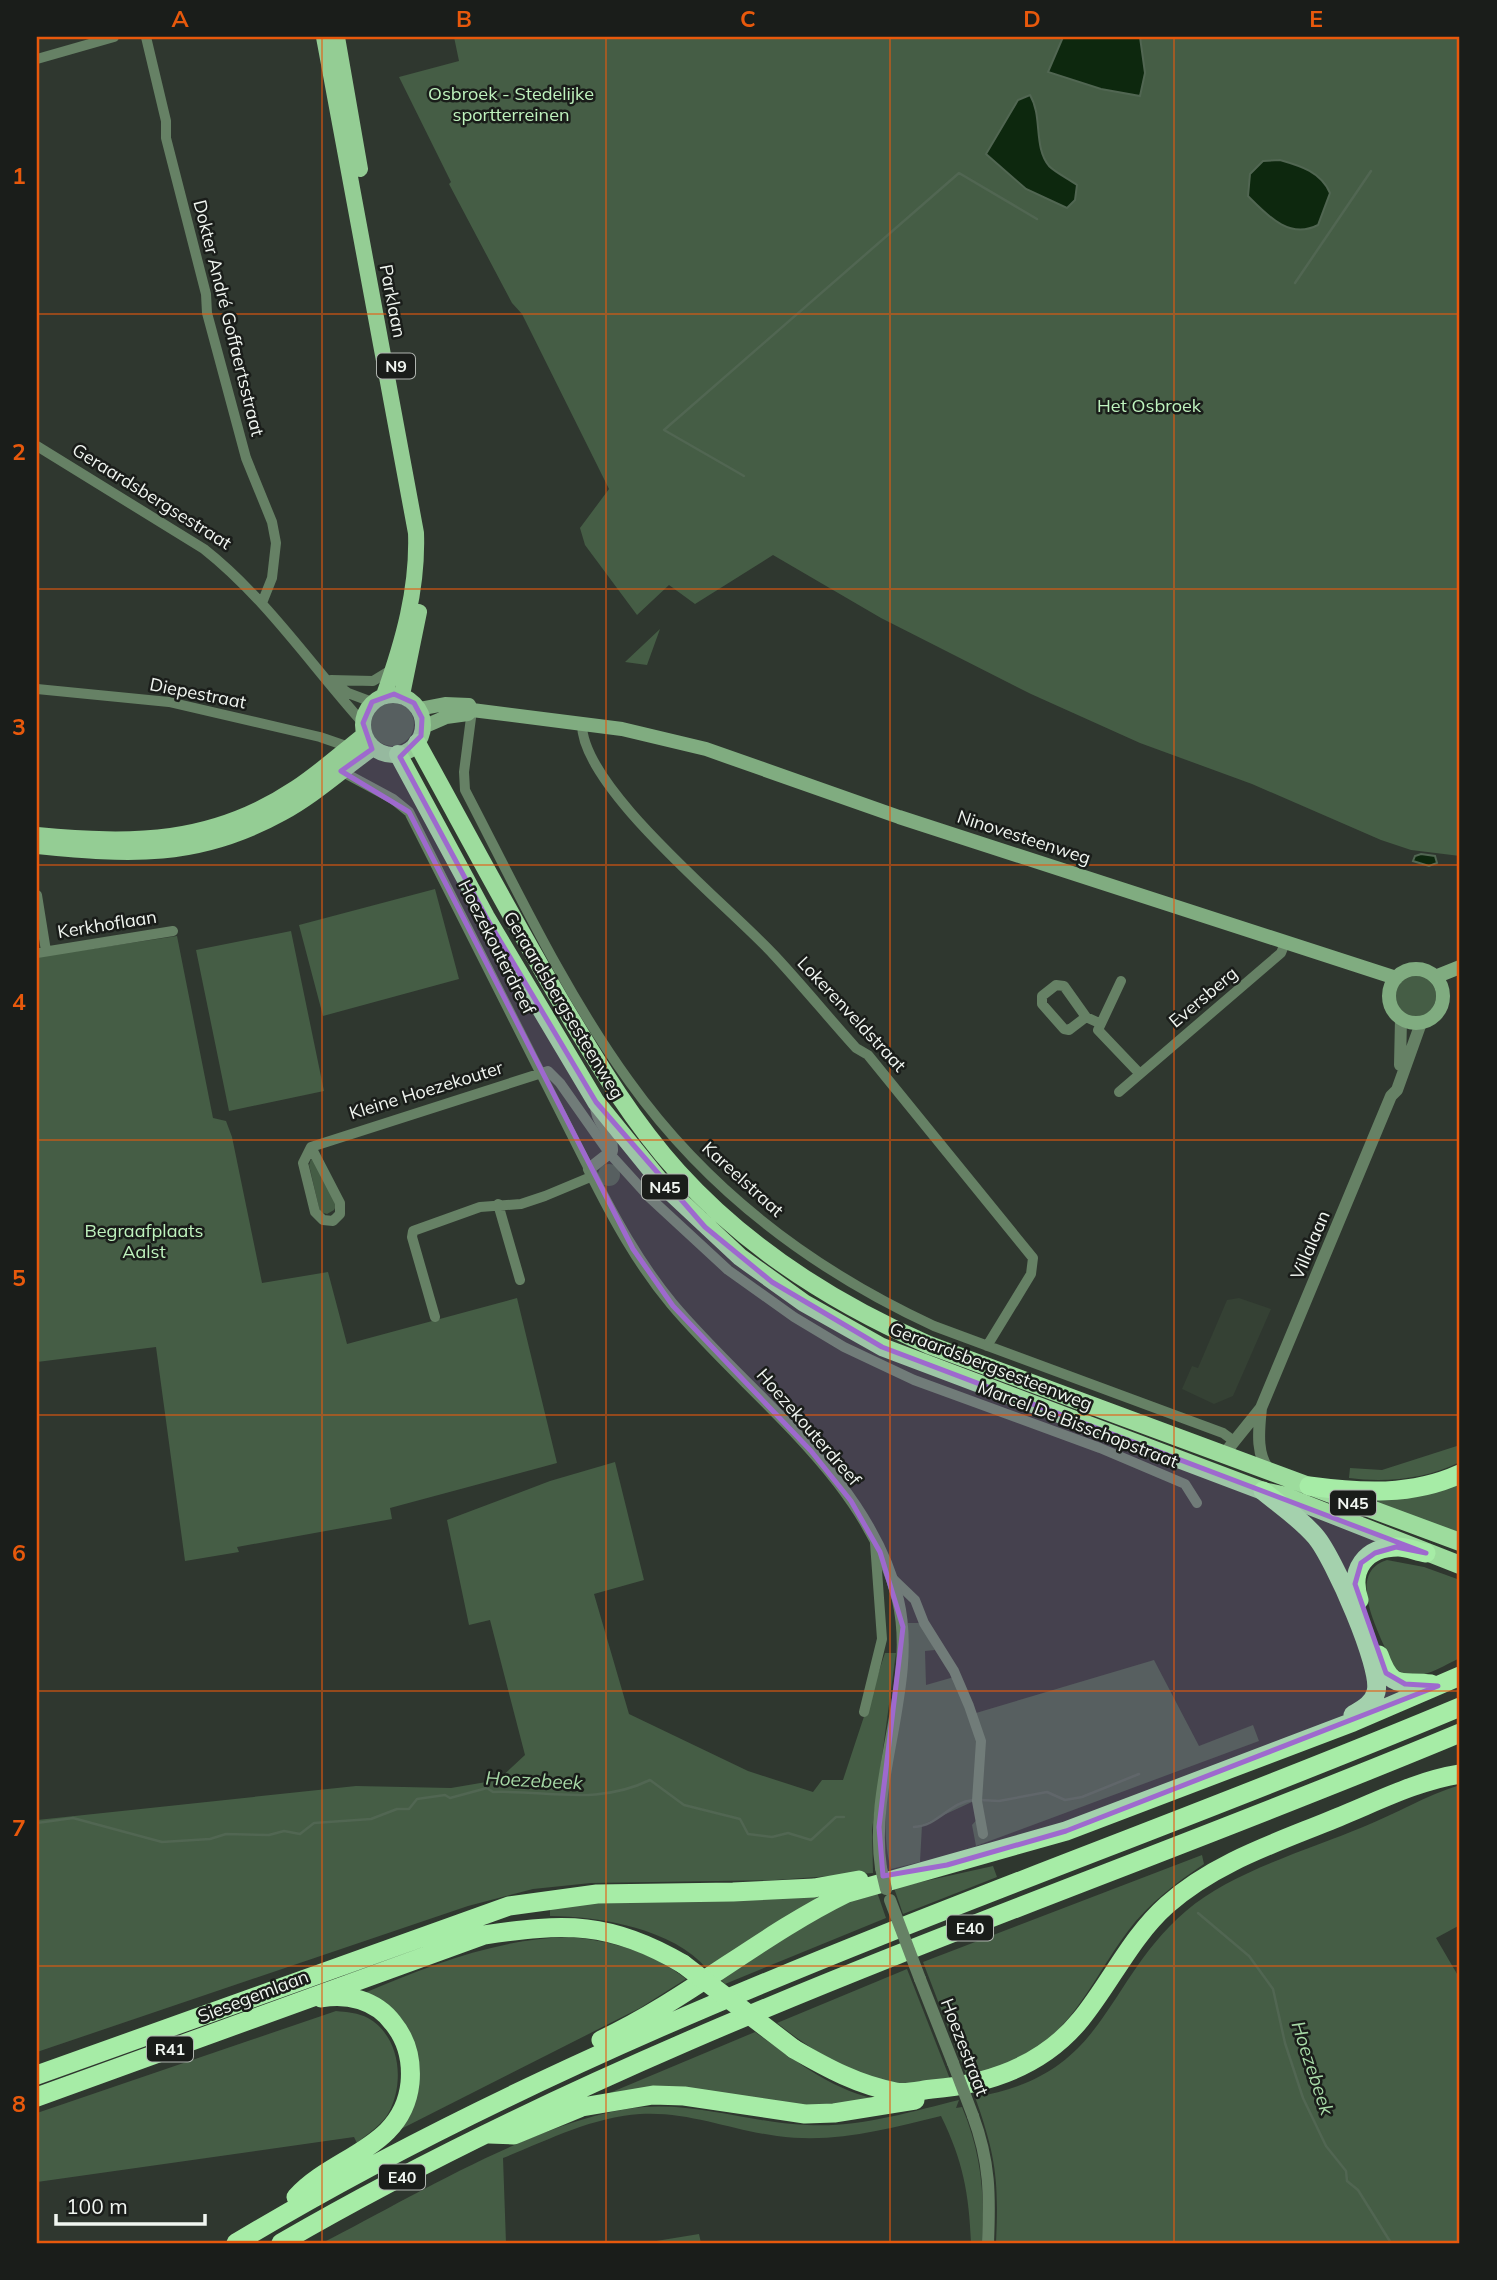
<svg xmlns="http://www.w3.org/2000/svg" width="1497" height="2280" font-family="Mulish,sans-serif">
<style>
.built{fill:#354134}
.green{fill:#455d45}
.water{fill:#0d280e;stroke:#516652;stroke-width:2}
.lines{fill:none;stroke-linecap:round;stroke-linejoin:round}
.stream{stroke:#516652;stroke-width:2.5}
.minor{stroke:#668165;stroke-width:10}
.tertiary{stroke:#668165;stroke-width:12}
.secondary{stroke:#80ac80;stroke-width:14}
.primary{stroke:#94cd94;stroke-width:16}
.trunk{stroke:#9ddc9d;stroke-width:18}
.motorway{stroke:#a6eca6;stroke-width:19}
.tertiary-bridge{stroke:#668165;stroke-width:12}
.motorway-bridge{stroke:#a6eca6;stroke-width:19}
.marked{fill:#9e69ce;fill-opacity:0.2;stroke:#9e69ce;stroke-width:5;stroke-linejoin:round}
.grid{fill:none;stroke:#e8590c;stroke-width:2;stroke-opacity:0.55}
.labels{text-anchor:middle;dominant-baseline:central;stroke-width:5;stroke-linejoin:round;paint-order:stroke}
.shield{fill:#1a1d1a;stroke:#b0b5b0;stroke-width:2}
.shield-label{font-size:16px;font-weight:bold;fill:#f1f6f1}
.park-label{font-size:18px;fill:#bff3be;stroke:#1a1d1a}
.street-label{font-size:18px;fill:#f1f6f1;stroke:#1a1d1a}
.water-label{font-size:19px;font-style:italic;fill:#a7daa7;stroke:#1a1d1a}
.neatline{fill:none;stroke:#e8590c;stroke-width:2.5}
.grid-label{font-size:23px;text-anchor:middle;font-weight:bold;fill:#e8590c}
</style>
<rect width="100%" height="100%" fill="#2f372f"/>
<!-- built -->
<path class="built" d="M1239,1298L1271,1309L1233,1396L1214,1404L1182,1389L1192,1366L1198,1368L1227,1300Z"/>
<!-- green -->
<path class="green" d="M454,37H1460V856L1411,850L1381,840L1252,784L1140,743L1031,694L881,618L773,555L695,604L669,585L637,615L585,545L580,528L609,489L522,314L512,303L449,184L451,182L399,77L459,61Z
M660,629L647,665L625,662Z
M370 724a22 22 0 1 1 44 0a22 22 0 1 1-44 0Z
M435,889L459,979L323,1016L299,925Z
M291,931L324,1091L229,1111L196,950Z
M177,936L213,1118L226,1121L232,1137L262,1283L328,1272L347,1344L517,1298L557,1463L390,1508L392,1519L237,1547L239,1552L185,1561L156,1347L37,1362V957Z
M1394 996a21 21 0 1 1 42 0a21 21 0 1 1-42 0Z
M311,1159L315,1161L337,1204L334,1210L327,1214L320,1212L309,1165Z
M598 1175a11 11 0 1 1 22 0a11 11 0 1 1-22 0Z
M1460,1445V1462C1427,1479 1385,1483 1349,1478L1350,1468L1382,1470Z
M615,1462L644,1580L594,1594L629,1714L748,1771L813,1792L822,1780H843L885,1653H896L872,1830L873,1873L775,1880L591,1883L533,1889L468,1906L37,2052V1820L356,1786L451,1788L498,1780L525,1755L490,1620L469,1625L447,1520L550,1481Z
M1460,1484V1533L1369,1501Z
M1387,1560L1424,1567L1460,1580V1658C1438,1668 1414,1687 1393,1666C1382,1638 1343,1573 1387,1560Z
M908,1623H920L935,1650L925,1651L926,1685L954,1677L977,1741L974,1801L922,1825L920,1862L891,1869C872,1803 908,1694 908,1623Z
M1154,1660L1199,1746L1253,1725L1259,1741L976,1846L972,1825L981,1815L976,1713Z
M1460,1785V1925L1436,1938L1460,1979V2243H996C999,2181 996,2156 975,2097C1109,2075 1102,1983 1186,1911C1231,1872 1308,1850 1363,1827C1396,1814 1426,1795 1460,1785Z
M1202,1855L1204,1864C1176,1883 1149,1903 1128,1931C1100,1968 1082,2011 1045,2042C1023,2060 993,2068 967,2077L923,1962Z
M993,1866L997,1877L903,1914L894,1888Z
M877,1892L886,1918L725,1984L719,1978L847,1900Z
M820,1897L707,1969C674,1929 599,1916 550,1916V1909L573,1903Z
M569,1937C613,1941 652,1952 686,1979L640,2008L399,2130L419,2066L362,1994C430,1965 496,1939 569,1937Z
M907,1969L950,2079C938,2081 925,2084 912,2084C863,2084 814,2052 777,2023Z
M336,2011C346,2012 359,2013 368,2018C400,2036 405,2082 389,2112C383,2124 367,2134 357,2143L354,2137L37,2182V2113Z
M755,2032C794,2059 833,2092 882,2100L828,2109L600,2097Z
M959,2100L956,2108L962,2107C981,2152 985,2194 982,2243H971C969,2193 963,2161 941,2116C886,2129 835,2144 777,2136C731,2130 688,2111 640,2114C592,2117 546,2141 503,2158L506,2243H322C411,2198 545,2115 644,2107C700,2103 752,2123 807,2125C858,2128 910,2112 959,2100Z
M699,2234L701,2243H644Z"/>
<!-- water -->
<path class="water" d="M1063,37H1140L1145,73L1140,96L1101,89L1048,72Z
M1030,95C1043,117 1033,146 1049,166C1056,173 1069,179 1077,185L1075,200L1067,208L1026,189L986,154L1018,100Z
M1280,160C1301,166 1321,172 1330,193L1318,225C1289,240 1267,215 1248,196L1250,174L1263,161Z
M1421,854L1435,856L1437,863L1429,866L1413,861L1415,856Z"/>
<g class="lines">
<!-- stream -->
<path class="stream" d="M1295,283L1371,171
M744,476L664,430L959,173L1037,219
M981,1800L999,1801L1047,1792L1065,1800L1082,1797L1139,1774
M37,1823L73,1818L162,1842L210,1839L226,1834L269,1835L284,1831L300,1834L314,1823L371,1819L397,1809H409L417,1799L445,1795L450,1798L487,1788L493,1792C549,1790 596,1806 650,1780L684,1805L740,1819L748,1834L772,1837L788,1833L811,1840L836,1817H844
M914,1827C938,1826 950,1802 973,1800
M1198,1913L1249,1956L1273,1989L1285,2043L1303,2098L1326,2146L1346,2171L1347,2181L1358,2190L1391,2243"/>
<!-- minor -->
<path class="minor" d="M146,37L166,121V138L206,294L207,313L246,458L272,522L276,543L272,578L262,603
M37,59L114,37
M37,446L204,549C266,598 311,665 363,723
M331,680L373,681L391,670
M332,681L348,693L372,702
M37,689L169,702L320,737L349,747
M472,710L464,772L465,790C516,888 564,991 629,1081C707,1190 813,1270 934,1326L1223,1433L1234,1441
M582,723C580,787 729,906 774,955C802,985 828,1017 856,1048L868,1055L1033,1258L1031,1274L987,1346
M341,771L393,799L409,812L589,1169
M37,895L46,951
M37,953L173,931
M1121,981L1098,1030L1140,1074
M1086,1017L1069,1030L1064,1029L1042,1004V996L1056,985L1064,986L1086,1017L1099,1023
M1119,1092L1267,965L1281,953L1285,943
M311,1147L340,1203V1214L333,1221L323,1220L315,1212L303,1163L311,1147L548,1071L560,1083L610,1154L649,1197L728,1270L794,1317L844,1347L914,1380L1100,1448L1185,1484L1197,1503
M498,1204L520,1280
M435,1317L412,1237L413,1231L480,1207L521,1204L545,1196L593,1176
M892,1578L915,1600L924,1623L954,1671L969,1706L981,1741L977,1801L983,1834
M864,1712L882,1639L875,1543"/>
<!-- tertiary -->
<path class="tertiary" d="M1400,1065L1401,1019
M596,1102C594,1122 613,1131 612,1151L589,1169C613,1217 638,1263 672,1304C749,1396 869,1478 898,1600C918,1684 868,1783 881,1868
M1261,1408C1259,1428 1255,1457 1271,1472
M1224,1454L1261,1408L1391,1096L1397,1090L1421,1023
M920,1979L953,2063
M973,2116C990,2162 990,2195 988,2243"/>
<!-- secondary -->
<path class="secondary" d="M419,709L445,704L469,705L472,710L622,729L706,749L899,817L1396,978
M423,727L446,717L468,714L472,710
M1389 996a27 27 0 1 1 54 0a27 27 0 1 1-54 0Z
M1435,977L1460,967"/>
<!-- primary -->
<path class="primary" d="M324,37L416,533C418,589 403,642 384,695
M337,37L360,169
M363 725a30 30 0 1 1 60 0a30 30 0 1 1-60 0Z
M402,695L419,612
M37,835C133,844 212,844 296,788C320,772 341,753 364,735
M37,846C129,855 197,860 282,813C314,796 343,769 373,748"/>
<!-- trunk -->
<path class="trunk" d="M417,743C465,830 511,917 561,1002C597,1062 631,1120 678,1172C747,1248 835,1304 929,1345L1460,1542
M398,754L486,917L596,1102L664,1186L740,1257L804,1303L882,1347L1263,1491L1282,1495L1460,1565"/>
<!-- motorway -->
<path class="motorway" d="M1309,1486C1361,1493 1412,1496 1460,1474
M1263,1491C1281,1506 1301,1519 1316,1537C1333,1557 1383,1668 1376,1692C1373,1704 1363,1709 1353,1715
M1359,1600C1349,1570 1365,1547 1398,1547C1408,1547 1417,1552 1426,1553
M1379,1655C1392,1692 1402,1680 1431,1684
M601,2040C688,1999 761,1935 847,1893L1066,1831L1353,1722L1460,1676
M794,2049C827,2068 858,2085 896,2092C907,2094 921,2090 932,2089C990,2084 1044,2065 1081,2019C1111,1982 1131,1937 1167,1905C1217,1860 1285,1840 1346,1814C1382,1799 1421,1780 1460,1774
M37,2075L509,1906L597,1894L733,1892L814,1888L859,1880
M37,2097L484,1935C565,1923 610,1921 683,1964
M489,2134L514,2135L582,2107L653,2095L684,2096L805,2114L834,2113L915,2100
M296,2197C334,2155 403,2149 410,2083C412,2061 407,2040 393,2023C376,2000 347,1993 321,1998
M236,2243C619,2012 1050,1879 1460,1707
M281,2243C653,2027 1065,1898 1460,1733"/>
<!-- tertiary-bridge -->
<path class="tertiary-bridge" d="M881,1868L886,1889
M890,1900L920,1979
M953,2063L973,2116"/>
<!-- motorway-bridge -->
<path class="motorway-bridge" d="M683,1964L794,2049"/>
</g>
<!-- marked area -->
<path class="marked" d="M394,694L414,703L422,718L421,736L400,757L486,917L596,1102L705,1227L772,1282L882,1347L1426,1553L1396,1547L1375,1553L1361,1563L1355,1584L1386,1673L1405,1684L1438,1686L1066,1831L947,1865L883,1876L879,1827L903,1627L880,1552L851,1501L811,1451L673,1306L633,1249L409,812L341,771L372,749L363,723L372,702Z"/>
<!-- grid -->
<path class="grid" d="M322,37V2243M606,37V2243M890,37V2243M1174,37V2243M37,314H1460M37,589H1460M37,865H1460M37,1140H1460M37,1415H1460M37,1691H1460M37,1966H1460"/>
<g class="labels">
<!-- shield labels -->
<g class="shield">
<rect x="377" y="353.5" width="38" height="25" rx="5"/>
<rect x="642" y="1174.5" width="46" height="25" rx="5"/>
<rect x="1330" y="1490.5" width="46" height="25" rx="5"/>
<rect x="947" y="1915.5" width="46" height="25" rx="5"/>
<rect x="147" y="2036.5" width="46" height="25" rx="5"/>
<rect x="379" y="2164.5" width="46" height="25" rx="5"/>
</g>
<g class="shield-label">
<text x="396" y="366">N9</text>
<text x="665" y="1187">N45</text>
<text x="1353" y="1503">N45</text>
<text x="970" y="1928">E40</text>
<text x="170" y="2049">R41</text>
<text x="402" y="2177">E40</text>
</g>
<!-- park labels -->
<g class="park-label">
<text x="511" y="93">Osbroek - Stedelijke<tspan x="511" dy="21">sportterreinen</tspan></text>
<text x="1149" y="405">Het Osbroek</text>
<text x="144" y="1230">Begraafplaats<tspan x="144" dy="21">Aalst</tspan></text>
</g>
<!-- street labels -->
<g class="street-label">
<text transform="translate(393 301) rotate(79)">Parklaan</text>
<text transform="translate(229 318) rotate(76)">Dokter André Goffaertsstraat</text>
<text transform="translate(152 496) rotate(32)">Geraardsbergsestraat</text>
<text transform="translate(198 693) rotate(11)">Diepestraat</text>
<text transform="translate(1024 837) rotate(18)">Ninovesteenweg</text>
<text transform="translate(107 924) rotate(-9)">Kerkhoflaan</text>
<text transform="translate(497 947) rotate(63)">Hoezekouterdreef</text>
<text transform="translate(1203 997) rotate(-40)">Eversberg</text>
<text transform="translate(564 1005) rotate(59)">Geraardsbergsesteenweg</text>
<text transform="translate(852 1014) rotate(47)">Lokerenveldstraat</text>
<text transform="translate(426 1090) rotate(-17)">Kleine Hoezekouter</text>
<text transform="translate(743 1179) rotate(42)">Kareelstraat</text>
<text transform="translate(1310 1245) rotate(-67)">Villalaan</text>
<text transform="translate(991 1366) rotate(21)">Geraardsbergsesteenweg</text>
<text transform="translate(1078 1424) rotate(21)">Marcel De Bisschopstraat</text>
<text transform="translate(809 1427) rotate(49)">Hoezekouterdreef</text>
<text transform="translate(253 1996) rotate(-21)">Siesegemlaan</text>
<text transform="translate(965 2047) rotate(69)">Hoezestraat</text>
</g>
<!-- water labels -->
<g class="water-label">
<text transform="translate(534 1780) rotate(3)">Hoezebeek</text>
<text transform="translate(1313 2068) rotate(72)">Hoezebeek</text>
</g>
</g>
<!-- border -->
<rect width="1497" height="2280" fill="none" stroke="#1a1d1a" stroke-width="77"/>
<!-- scale -->
<path d="M56 2214v10h149v-10" fill="none" stroke="#f1f6f1" stroke-width="3.5"/>
<text x="66" y="2214" font-size="21" fill="#f1f6f1" stroke="#1a1d1a" stroke-width="5" paint-order="stroke">100 m</text>
<rect x="38" y="38" width="1420" height="2204" class="neatline"/>
<g class="grid-label">
<text x="180" y="27">A</text>
<text x="464" y="27">B</text>
<text x="748" y="27">C</text>
<text x="1032" y="27">D</text>
<text x="1316" y="27">E</text>
<text x="19" y="184">1</text>
<text x="19" y="460">2</text>
<text x="19" y="735">3</text>
<text x="19" y="1010">4</text>
<text x="19" y="1286">5</text>
<text x="19" y="1561">6</text>
<text x="19" y="1836">7</text>
<text x="19" y="2112">8</text>
</g>
</svg>
